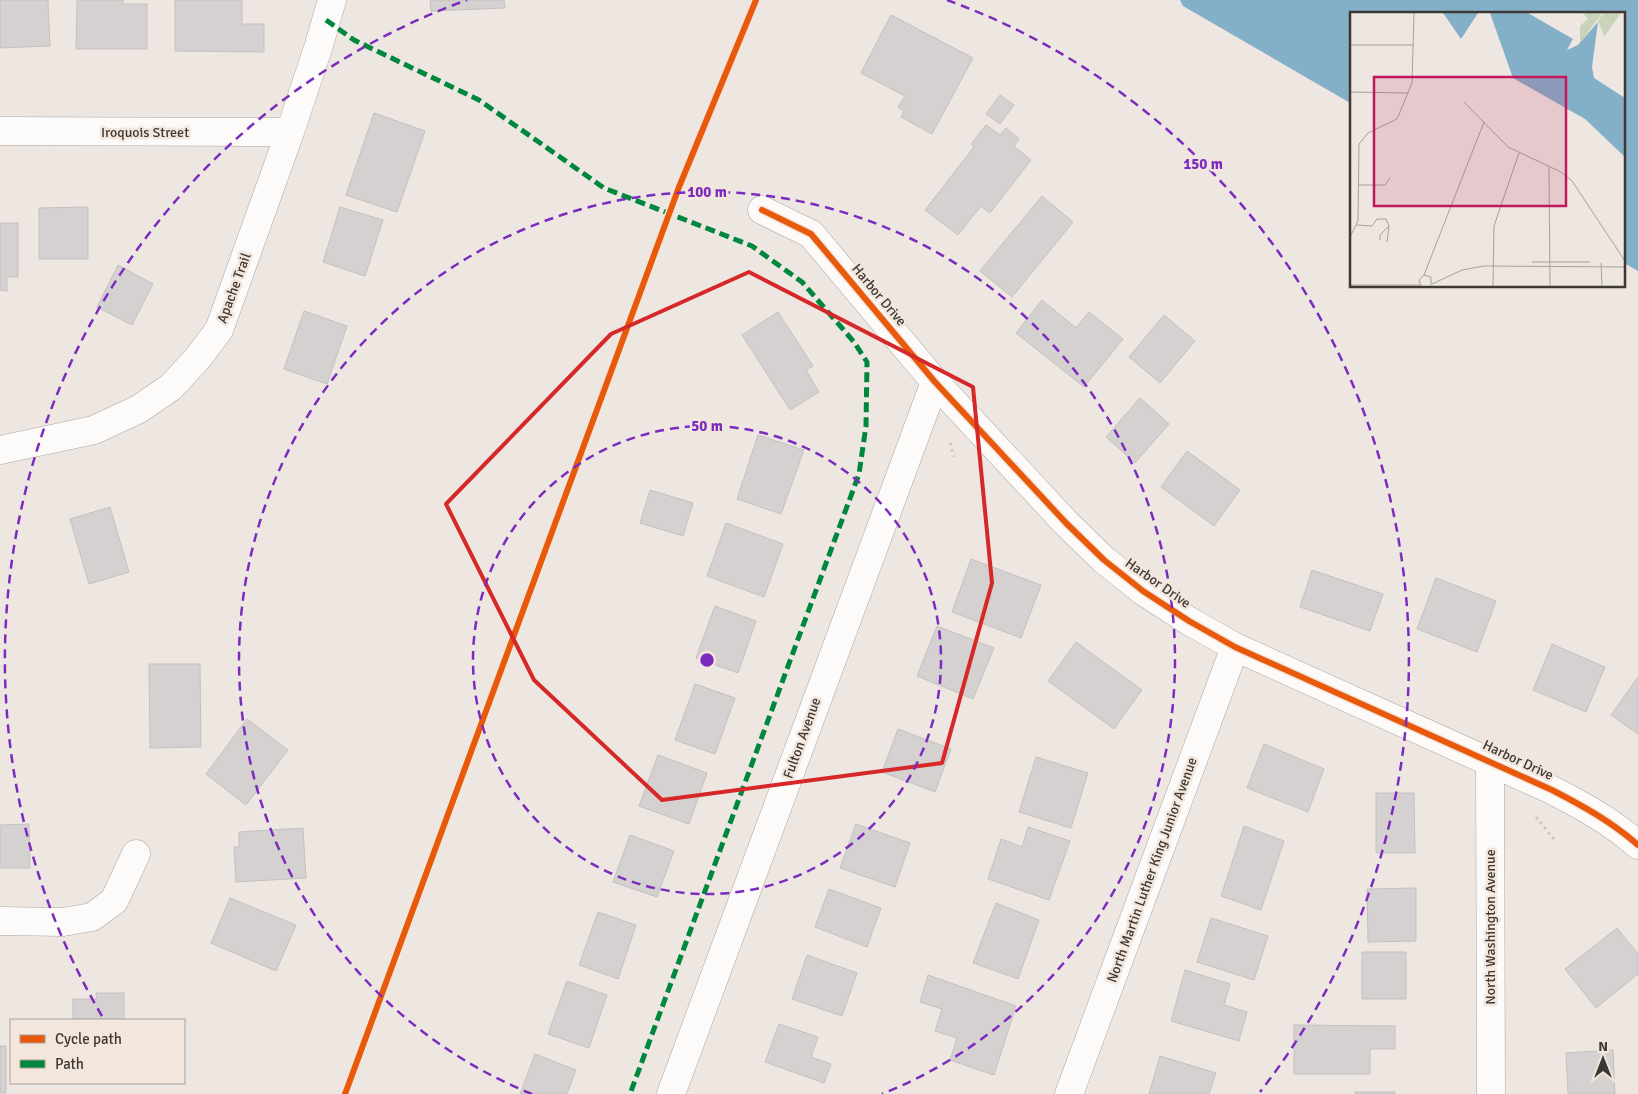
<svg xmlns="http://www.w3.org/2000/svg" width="1638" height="1094" font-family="Signika,sans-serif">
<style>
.water{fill:#84afc8}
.building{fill:#d5d1d0;stroke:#c4c0c1}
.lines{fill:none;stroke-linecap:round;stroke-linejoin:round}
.street-casing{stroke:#aba5a1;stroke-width:29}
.path{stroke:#c9c7c4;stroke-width:3;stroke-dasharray:2.5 4;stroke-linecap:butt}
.street{stroke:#fcfbfa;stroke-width:28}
.quiet{stroke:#00873e;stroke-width:5;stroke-dasharray:10 5;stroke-linecap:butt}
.cycleway-casing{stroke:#f3e6dc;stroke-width:9}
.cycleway{stroke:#e8590c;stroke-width:6}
.marked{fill:none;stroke:#d62828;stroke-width:4;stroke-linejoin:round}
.ring{fill:none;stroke:#7b2cbf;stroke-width:2.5;stroke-dasharray:9 6}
.labels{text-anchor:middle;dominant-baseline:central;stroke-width:5;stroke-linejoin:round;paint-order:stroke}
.street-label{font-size:14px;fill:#3d3834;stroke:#f3e6dc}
.inset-road{fill:none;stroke:#a7a19c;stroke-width:1}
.view{fill:#c2185b;fill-opacity:0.15;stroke:#c2185b;stroke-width:2.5}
.inset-edge{fill:none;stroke:#3d3834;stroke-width:2.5}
.centre{fill:#7b2cbf;stroke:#f3e6dc;stroke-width:2.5}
.ring-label{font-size:15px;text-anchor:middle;font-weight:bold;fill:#7b2cbf;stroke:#f3e6dc;stroke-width:5;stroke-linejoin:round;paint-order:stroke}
</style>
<rect width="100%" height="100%" fill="#eee7e1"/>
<!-- water -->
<path class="water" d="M1180,0H1638V271L1624,263V14H1352V104L1183,6Z"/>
<!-- building -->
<path class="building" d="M0,0H48L50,46L0,48Z
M77,0H123V4H147V49H76Z
M175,0H242V24H264V52L175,51Z
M430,0H504L505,8L431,11Z
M891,15L973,58L932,134L901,117L904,111L898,107L905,96L861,73Z
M1000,95L1014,105L1000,124L986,114Z
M374,113L425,131L397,212L346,195Z
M986,125L1000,135L1006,128L1019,139L1014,146L1031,160L990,213L981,206L958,235L925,210L974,147L971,144Z
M1042,196L1073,222L1012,297L980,271Z
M88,207V259H39V208Z
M340,207L383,220L365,276L323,262Z
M0,223H18V277H7V291L0,290Z
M118,265L153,284L132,325L97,307Z
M1042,300L1076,328L1089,312L1123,339L1084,387L1016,333Z
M304,311L347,326L327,384L284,369Z
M778,312L813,366L806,370L819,392L790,410L742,335Z
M1164,315L1195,341L1160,383L1129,357Z
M1140,398L1169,424L1135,463L1106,437Z
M758,435L804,450L781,514L737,499Z
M1187,451L1240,490L1214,526L1161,487Z
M650,490L693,503L683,536L640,523Z
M110,507L129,572L89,584L70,519Z
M726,523L783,544L764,597L707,576Z
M971,559L1041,585L1021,638L952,612Z
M1312,570L1383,594L1370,631L1300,607Z
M1436,578L1496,601L1477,652L1417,629Z
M715,606L756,621L738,673L696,658Z
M937,626L994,648L973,699L917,676Z
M1076,642L1142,690L1114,729L1048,681Z
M1552,644L1605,667L1586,712L1533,690Z
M149,664H200L201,747L150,748Z
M1638,677V734L1611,715Z
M695,684L735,698L715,754L675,740Z
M247,719L288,750L246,805L206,774Z
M898,729L951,749L935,792L882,772Z
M1264,744L1324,769L1308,812L1247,788Z
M658,755L707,773L689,824L639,806Z
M1036,757L1088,773L1071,828L1019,812Z
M1376,793H1414L1415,853H1376Z
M29,824L30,868H0V825Z
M856,824L910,843L895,887L840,868Z
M1244,826L1284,841L1261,910L1221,896Z
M1028,827L1070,841L1049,900L988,879L1001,839L1022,847Z
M303,828L306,878L236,882L234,847H239V832Z
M630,835L674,851L657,897L613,882Z
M1416,888V941L1368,942L1367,889Z
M829,889L881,908L867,947L815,927Z
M230,898L296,925L276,971L211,943Z
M996,903L1039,920L1018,979L973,963Z
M598,912L636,925L618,979L579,965Z
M1211,918L1268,936L1254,980L1197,962Z
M1617,928L1638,954V974L1596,1008L1565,969Z
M1362,952H1406V999H1362Z
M807,955L857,973L842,1016L792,999Z
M1185,970L1230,984L1224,1005L1247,1012L1239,1041L1171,1021Z
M928,975L1016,1006L994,1075L950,1060L957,1038L935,1031L942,1009L920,1002Z
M567,981L607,995L589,1048L548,1034Z
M96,993H124V1020H73V999H97Z
M779,1024L818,1037L811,1057L831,1064L824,1083L765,1062Z
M1294,1025L1395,1026V1049H1370V1074H1294Z
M0,1046H6V1093H0Z
M1613,1050L1615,1094H1568L1566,1053Z
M535,1054L576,1070L567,1094H520Z
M1160,1056L1216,1073L1209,1094H1149Z
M1355,1092H1395V1094H1355Z"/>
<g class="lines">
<!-- street casing -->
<g class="street-casing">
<path id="street" d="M0,131L290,132
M762,210L811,234L935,382L1066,523L1104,560L1143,591L1189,621L1235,647L1552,790C1583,806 1612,822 1638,845
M0,450L94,430L139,409L171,387L197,359L219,330L290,132L319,45L332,0
M1490,761L1491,1094
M0,921L63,922L92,917L114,901L136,854
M671,1094L935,382
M1069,1094L1235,647"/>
</g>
<!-- path -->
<path class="path" d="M950,443L954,457
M1536,817L1556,842"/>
<!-- street -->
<use href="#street" class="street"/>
<!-- quiet -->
<path class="quiet" d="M326,20L354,40L479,100L604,188L752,246L802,282L854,342L867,362L866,426L859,474L630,1094"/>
<!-- cycleway casing -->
<g class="cycleway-casing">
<path id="cycleway" d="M762,210L811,234L935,382L1066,523L1104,560L1143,591L1189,621L1235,647L1552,790C1583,806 1612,822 1638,845
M345,1094L679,187L756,0"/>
</g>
<!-- cycleway -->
<use href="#cycleway" class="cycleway"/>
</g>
<!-- marked area -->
<path class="marked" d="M749,272L973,387L992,583L942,763L662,800L534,680L446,504L611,334Z"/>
<!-- distance rings -->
<g class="ring">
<circle cx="707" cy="660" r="234"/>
<path d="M532 1094A468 468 0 1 1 882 1094"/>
<path d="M102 1016A702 702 0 0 1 467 0M947 0A702 702 0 0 1 1260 1092"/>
</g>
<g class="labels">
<!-- street labels -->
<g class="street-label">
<text x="145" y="132">Iroquois Street</text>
<text transform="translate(234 288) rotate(-70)">Apache Trail</text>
<text transform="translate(879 295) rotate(50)">Harbor Drive</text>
<text transform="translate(1158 583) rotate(35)">Harbor Drive</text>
<text transform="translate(802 738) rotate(-70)">Fulton Avenue</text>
<text transform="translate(1518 760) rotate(25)">Harbor Drive</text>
<text transform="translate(1152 870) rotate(-70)">North Martin Luther King Junior Avenue</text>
<text transform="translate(1490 927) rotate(-90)">North Washington Avenue</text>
</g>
</g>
<!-- overview -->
<g transform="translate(1350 12)">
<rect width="275" height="275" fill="#eee7e1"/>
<path d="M233,1H252L230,31V14L238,7ZM254,1H271L254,25L248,8Z" fill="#c9d3b9"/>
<path d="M93,1H128L111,27ZM140,1H178L223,27L217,38L228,33L248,10L242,55L244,66L275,86V145L235,107L163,66Z" fill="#84afc8"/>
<path class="inset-road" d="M0,33H64M0,80L58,81M114,90L158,135L211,160L222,169L275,249M199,155L200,274M8,173H35L40,166M7,213L22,214L27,207H36L39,214L30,223V228M0,225L8,209L9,132L18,121L47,107L62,71L64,1M37,230L39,214M182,250H240M251,251L252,274M74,263L134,110M82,272L112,258L134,254L275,255M0,273H70M71,274L69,268L74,263L81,265V273M143,274L144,214L169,141"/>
<path class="view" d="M24,65H216V194H24Z"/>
<rect width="275" height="275" class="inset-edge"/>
</g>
<circle cx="707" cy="660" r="8" class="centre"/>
<g class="ring-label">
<text x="1203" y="169">150 m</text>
<text x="707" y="197">100 m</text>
<text x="707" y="431">50 m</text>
</g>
<!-- legend -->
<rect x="10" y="1019" width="175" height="65" fill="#f3e6dc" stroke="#aaa099"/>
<rect x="20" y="1035" width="25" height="8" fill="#e8590c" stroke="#aaa099"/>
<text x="55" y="1044" font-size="15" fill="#3d3834">Cycle path</text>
<rect x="20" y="1060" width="25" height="8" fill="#00873e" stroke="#aaa099"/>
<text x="55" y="1069" font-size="15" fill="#3d3834">Path</text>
<!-- north arrow -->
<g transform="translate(1603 1059)" stroke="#f3e6dc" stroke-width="4" paint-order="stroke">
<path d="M0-4L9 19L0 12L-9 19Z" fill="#3d3834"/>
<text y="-8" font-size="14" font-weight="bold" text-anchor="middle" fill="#3d3834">N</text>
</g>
</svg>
